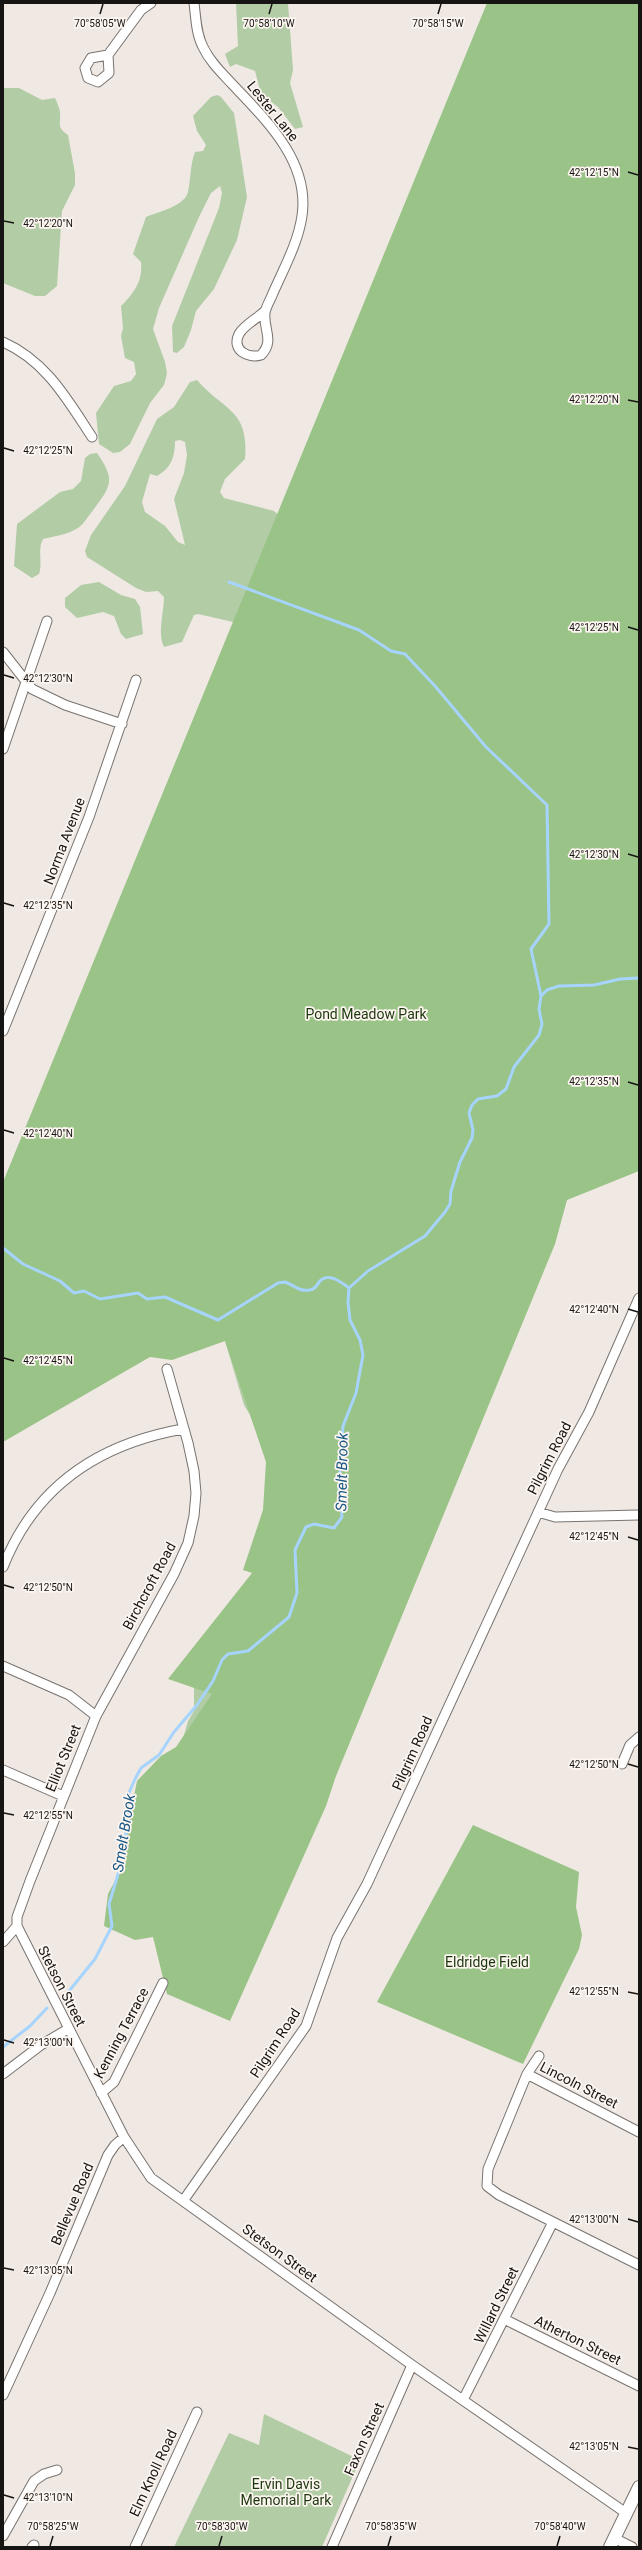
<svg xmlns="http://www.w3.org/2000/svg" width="642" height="2550" font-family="Roboto,sans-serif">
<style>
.green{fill:#b2cda6;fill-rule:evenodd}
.forest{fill:#9ac387}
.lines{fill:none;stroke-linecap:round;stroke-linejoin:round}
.stream{stroke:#a6d4fd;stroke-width:3}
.street-casing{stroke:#79736f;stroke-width:11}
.secondary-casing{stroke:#79736f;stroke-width:14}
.street{stroke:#fff;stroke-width:9}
.secondary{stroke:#fff;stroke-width:12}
.ticks{fill:none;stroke:#171513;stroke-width:1.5}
.labels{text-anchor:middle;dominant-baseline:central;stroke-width:3.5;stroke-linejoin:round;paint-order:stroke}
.street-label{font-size:14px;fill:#171513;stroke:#fcf5f0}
.park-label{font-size:14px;fill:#1b360c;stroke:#fcf5f0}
.water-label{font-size:15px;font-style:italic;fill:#185786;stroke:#fcf5f0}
.ticks-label{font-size:10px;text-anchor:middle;fill:#171513;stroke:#fcf5f0;stroke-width:3.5;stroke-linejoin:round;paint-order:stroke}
</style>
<rect width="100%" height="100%" fill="#efe8e3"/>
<!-- green -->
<path class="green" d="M236,3H288L293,70L290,83L303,127L295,129L278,107L261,94L255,71L236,64L230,67L225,54L238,46Z
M3,88H19L42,100L55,98C57,102 60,109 60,113C61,124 56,127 68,135L75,173V185L62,211L57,286L45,296H35L3,283Z
M217,95L221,97L234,113L247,197L237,240L214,289L196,311L191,330L184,347L177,353L173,352L172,326L219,208L222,193L220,186L211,193L199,217L159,308L153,329L165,362L167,373L164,385L150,403L130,444L120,452L113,453L99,444L96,413L114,386L131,381L136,374L134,362L125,358L121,336L123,328L121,306C134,293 143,281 141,262L133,254L146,217C158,212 185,206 188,192C191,178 190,165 195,152L203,151L206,145L197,131L193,116L211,97Z
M197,380C225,412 249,409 245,459L225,479L220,492L224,498L274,511L285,521L639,1038L454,1330L182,1742L188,1721L194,1711V1679L208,1645L292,1513L250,1415L244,1405L225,1341L242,624L198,614L194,615L182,642L164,647C157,634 164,612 164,597L158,591L146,592L136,588L87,557L85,551L91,535L125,486L157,419L174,407L190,382ZM180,440L185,442L187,455L184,473L174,499L185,545L178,542L165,526L145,512L142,502L150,474L157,476C171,468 175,457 175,441Z
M97,453C115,479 112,485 94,509C89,515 84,524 78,528C67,535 55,536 43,539C37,550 43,563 39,574L32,578L14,566L17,524L60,492L73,489L81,481L85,458L90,454Z
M99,582L121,595L135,599L140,607L143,634L126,639L121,634L114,616L103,612L77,618L65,607V598L81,585Z
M264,2414L360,2460L322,2547H174L229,2433L259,2445Z"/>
<!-- forest -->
<path class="forest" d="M487,3H639V1171L567,1200L555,1244L336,1776L326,1806L230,2021L167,1994L153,1937L135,1940L104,1926L108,1894L118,1875L137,1781L161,1756L176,1747L212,1694L168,1679L252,1573L243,1570L263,1510L266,1462L225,1341L172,1360L150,1357L3,1442V1182Z
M473,1825L579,1872L576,1907L582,1935L579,1949L523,2064L377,2002Z"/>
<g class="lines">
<!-- stream -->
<path class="stream" d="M229,582L359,630L391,651L405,654L435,686L486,747L547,805L549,924L531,949L541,996
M3,1248L23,1264L60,1281L74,1293L84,1291L100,1299L138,1293L147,1299L165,1297L218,1320L278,1283L285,1282C294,1285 299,1292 310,1290C317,1289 317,1283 321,1280C330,1273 342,1283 349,1288
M65,1996L95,1959L112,1926L109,1904L120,1868L128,1822V1795L135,1779L141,1768L159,1755L174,1732L197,1705L213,1681L222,1660L228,1654L248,1651L289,1617L297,1593L295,1550L306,1527L314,1524L334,1528L342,1517L339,1490L343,1426L356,1393L363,1355L360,1340L350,1320L348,1302L349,1288L368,1271L425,1236L445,1212L450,1204L451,1191L460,1162L472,1138L473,1130L469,1113L472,1105L478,1099L497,1096L506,1089L514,1067L539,1035L542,1024L539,1009L541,996L547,990L559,986L594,985L620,979L639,978
M3,2047L30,2026L47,2008"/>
<!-- street casing -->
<g class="street-casing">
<path id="street" d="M194,3C196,18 196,34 203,47C210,62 222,73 233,85C267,121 310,162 302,216C298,243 284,268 273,293C271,299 266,306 265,313C263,329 275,341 261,355C248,359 231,350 239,334C244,325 258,318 265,311
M108,55L91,58L85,68L88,78L98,82L109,73L108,55L141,10L151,3
M3,342C46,361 67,399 92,437
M3,652L32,689L65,705L122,724
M3,749L47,621
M3,1031L89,817L136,680
M538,1512L555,1517L639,1515
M3,1567C35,1486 98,1444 183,1429
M3,1666L69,1695L96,1716
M622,1764L630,1745L639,1737
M3,1770L63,1796
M17,1926L124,2137L151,2178L412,2365L626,2513
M3,1942L17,1926V1917L30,1881L96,1716L174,1574L188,1543L194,1516L196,1493L194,1471L188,1443L167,1369
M539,2056L527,2074L488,2169L487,2186L499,2195L639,2265
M3,2074L41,2045L68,2029
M527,2074L639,2132
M101,2093L114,2082L163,1983
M183,2201L306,2026L337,1938L367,1884L558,1469L589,1412L639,1298
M504,2319L639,2386
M3,2395L50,2293L108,2155L115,2145L124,2137
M463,2400L553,2222
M3,2536L34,2481L44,2474L57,2470
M614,2538L632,2547
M32,2547L34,2545
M135,2547L197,2412
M332,2547L412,2365"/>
</g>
<!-- secondary casing -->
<g class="secondary-casing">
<path id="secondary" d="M610,2547L639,2487"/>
</g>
<!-- street -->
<use href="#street" class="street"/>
<!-- secondary -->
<use href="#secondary" class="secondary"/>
</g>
<!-- ticks -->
<path class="ticks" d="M100,14L103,4M269,14L272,4M438,14L441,4M628,172L638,175M4,221L14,223M628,400L638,402M4,448L14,451M628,627L638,630M4,675L14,678M628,854L638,857M4,903L14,906M628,1082L638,1085M4,1130L14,1133M628,1309L638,1312M4,1358L14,1361M628,1537L638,1540M4,1585L14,1588M628,1764L638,1767M4,1813L14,1815M628,1992L638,1994M4,2040L14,2043M628,2219L638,2222M4,2268L14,2270M628,2447L638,2449M4,2495L14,2498M50,2546L53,2536M219,2546L222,2536M388,2546L391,2536M557,2546L560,2536"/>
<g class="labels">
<!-- street labels -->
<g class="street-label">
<text transform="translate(273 111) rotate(51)">Lester Lane</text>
<text transform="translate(64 841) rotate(-69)">Norma Avenue</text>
<text transform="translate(549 1458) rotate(-63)">Pilgrim Road</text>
<text transform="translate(149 1586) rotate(-62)">Birchcroft Road</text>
<text transform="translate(412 1753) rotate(-66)">Pilgrim Road</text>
<text transform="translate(63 1758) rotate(-68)">Elliot Street</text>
<text transform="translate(62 1986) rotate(63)">Stetson Street</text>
<text transform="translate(121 2033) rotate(-62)">Kenning Terrace</text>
<text transform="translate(275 2043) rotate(-57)">Pilgrim Road</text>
<text transform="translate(579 2085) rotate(27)">Lincoln Street</text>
<text transform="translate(72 2204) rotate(-67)">Bellevue Road</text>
<text transform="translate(280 2253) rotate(36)">Stetson Street</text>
<text transform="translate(496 2305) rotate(-64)">Willard Street</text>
<text transform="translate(578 2340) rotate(26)">Atherton Street</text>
<text transform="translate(364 2439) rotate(-66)">Faxon Street</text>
<text transform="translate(153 2473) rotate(-65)">Elm Knoll Road</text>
</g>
<!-- park labels -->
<g class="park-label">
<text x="366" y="1014">Pond Meadow Park</text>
<text x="487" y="1962">Eldridge Field</text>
<text x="286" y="2484">Ervin Davis<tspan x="286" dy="16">Memorial Park</tspan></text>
</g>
<!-- water labels -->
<g class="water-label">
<text transform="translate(342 1472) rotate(-89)">Smelt Brook</text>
<text transform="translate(124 1833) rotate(-81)">Smelt Brook</text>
</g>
</g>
<g class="ticks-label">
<text x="100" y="27">70°58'05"W</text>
<text x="269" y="27">70°58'10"W</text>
<text x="438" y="27">70°58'15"W</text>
<text x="594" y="176">42°12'15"N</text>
<text x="48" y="227">42°12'20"N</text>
<text x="594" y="403">42°12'20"N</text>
<text x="48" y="454">42°12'25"N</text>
<text x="594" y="631">42°12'25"N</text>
<text x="48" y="682">42°12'30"N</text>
<text x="594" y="858">42°12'30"N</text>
<text x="48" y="909">42°12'35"N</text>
<text x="594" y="1085">42°12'35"N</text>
<text x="48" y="1137">42°12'40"N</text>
<text x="594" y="1313">42°12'40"N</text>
<text x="48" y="1364">42°12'45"N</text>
<text x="594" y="1540">42°12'45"N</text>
<text x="48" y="1591">42°12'50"N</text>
<text x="594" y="1768">42°12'50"N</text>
<text x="48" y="1819">42°12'55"N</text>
<text x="594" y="1995">42°12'55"N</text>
<text x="48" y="2046">42°13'00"N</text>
<text x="594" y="2223">42°13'00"N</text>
<text x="48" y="2274">42°13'05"N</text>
<text x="594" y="2450">42°13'05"N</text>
<text x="48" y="2501">42°13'10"N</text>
<text x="53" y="2530">70°58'25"W</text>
<text x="222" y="2530">70°58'30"W</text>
<text x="391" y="2530">70°58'35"W</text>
<text x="560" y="2530">70°58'40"W</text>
</g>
<!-- border -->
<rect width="642" height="2550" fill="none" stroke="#171513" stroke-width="8"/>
</svg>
